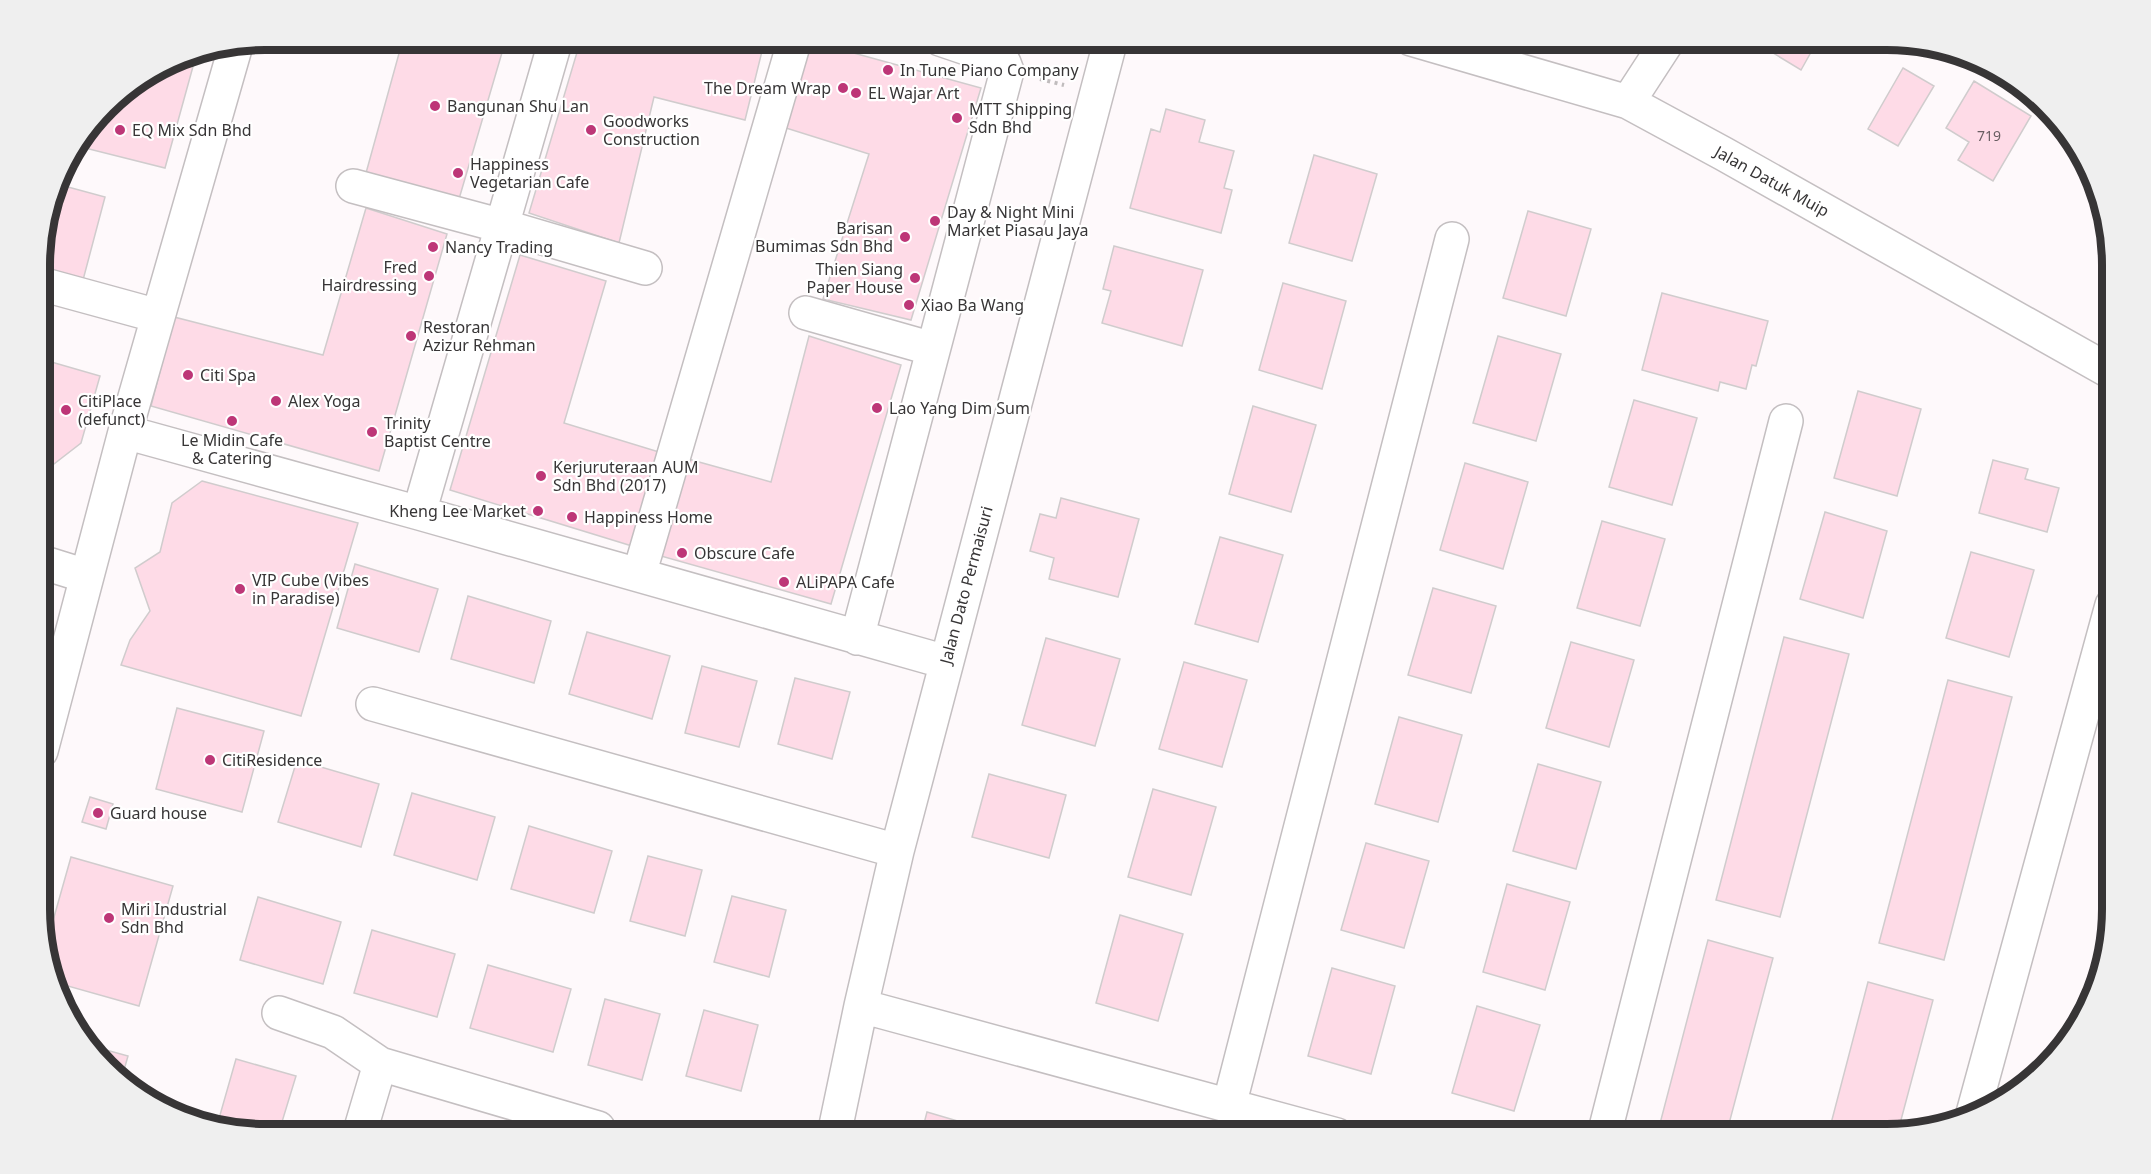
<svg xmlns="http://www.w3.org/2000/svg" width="2151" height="1174" font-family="'Noto Sans',sans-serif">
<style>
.building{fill:#fedbe7;stroke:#d0cccd;stroke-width:1.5}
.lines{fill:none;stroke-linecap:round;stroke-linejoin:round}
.minor-casing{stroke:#c4bfc1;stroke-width:36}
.path{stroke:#c0bcbd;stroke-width:4;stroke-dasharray:3 4.5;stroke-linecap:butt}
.minor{stroke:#fff;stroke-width:33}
.poi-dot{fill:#bd3677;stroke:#fff;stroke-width:2}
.labels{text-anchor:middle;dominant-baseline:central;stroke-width:4.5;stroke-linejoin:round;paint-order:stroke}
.number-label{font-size:14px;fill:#695e62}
.poi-label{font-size:16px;fill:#373536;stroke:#fff;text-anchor:start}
.street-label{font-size:16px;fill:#373536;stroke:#fff}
.rim{fill:none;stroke:#373536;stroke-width:8}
</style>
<rect width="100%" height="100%" fill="#fef9fb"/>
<!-- building -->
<path class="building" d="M403,39H506L459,199L366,173Z
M581,39H765L745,120L654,97L619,243L529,213Z
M1756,39H1806L1815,45L1801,70L1755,42Z
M810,41L981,88L911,320L823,299L869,154L786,128Z
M197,52L165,168L81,147L84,136L116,95L179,56Z
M1903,68L1934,86L1898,146L1868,129Z
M1974,81L2031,116L1993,181L1958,160L1969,142L1946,128Z
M1166,109L1205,120L1199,142L1234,151L1224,188L1232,190L1221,233L1130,208L1151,129L1160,132Z
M1314,155L1377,174L1352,261L1289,243Z
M57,184L105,197L83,280L41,268V235Z
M366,208L447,234L379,471L151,406L174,317L323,355Z
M1528,211L1591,229L1566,316L1503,298Z
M1114,246L1203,270L1182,346L1102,323L1111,291L1103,289Z
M520,255L606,281L564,423L659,452L632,546L450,490Z
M1283,283L1346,301L1322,389L1259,370Z
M1662,293L1768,321L1756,366L1752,365L1746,389L1720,382L1718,391L1642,370Z
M809,336L901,365L831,604L661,556L688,459L771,482Z
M1498,336L1561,354L1536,441L1473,423Z
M41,359L100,376L81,443L41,474Z
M1858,391L1921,409L1897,496L1834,478Z
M1634,400L1697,418L1672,505L1609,487Z
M1253,406L1316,425L1291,512L1229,494Z
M1993,460L2028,469L2025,479L2059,488L2047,532L1979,513Z
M1465,463L1528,482L1503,569L1440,550Z
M202,481L358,523L301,716L121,665L130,640L150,611L135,568L160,552L172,503Z
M1061,498L1139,519L1118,597L1049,579L1054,558L1030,551L1040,514L1056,518Z
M1825,512L1887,531L1863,618L1800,599Z
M1602,521L1665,539L1640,626L1577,608Z
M1220,537L1283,555L1258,642L1195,624Z
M1971,552L2034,570L2009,657L1946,638Z
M355,564L438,589L419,652L337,628Z
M1433,588L1496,606L1471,693L1408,675Z
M468,596L551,621L534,683L451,659Z
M587,632L670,656L652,719L569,694Z
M1784,637L1849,654L1780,917L1716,900Z
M1046,638L1120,659L1095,746L1022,725Z
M1571,642L1634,660L1609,747L1546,728Z
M1184,662L1247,680L1222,767L1159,749Z
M702,666L757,681L739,747L685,733Z
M795,678L850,692L832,759L778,744Z
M1948,680L2012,697L1944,960L1879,943Z
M177,708L264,731L242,812L156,789Z
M1399,717L1462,735L1438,822L1375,804Z
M297,760L379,784L361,847L278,822Z
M1538,764L1601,782L1576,869L1513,851Z
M989,774L1066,795L1049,858L972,837Z
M1153,789L1216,807L1191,895L1128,877Z
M412,793L495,817L477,880L394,855Z
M90,797L113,804L106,829L82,822Z
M529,826L612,851L594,913L511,889Z
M1366,843L1429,861L1404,948L1341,930Z
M648,856L702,870L685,936L630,921Z
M71,857L173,886L139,1006L57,983L45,949Z
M1507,884L1570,902L1545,990L1483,972Z
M732,896L786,910L769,977L714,962Z
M258,897L341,922L323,984L240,960Z
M1120,915L1183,934L1158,1021L1096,1003Z
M372,930L455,954L437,1017L354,993Z
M1708,940L1773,958L1726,1135H1657Z
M488,965L571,989L553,1052L470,1028Z
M1332,968L1395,986L1371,1074L1308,1056Z
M1868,982L1933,1000L1897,1135H1828Z
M605,999L660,1014L642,1080L588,1065Z
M1477,1006L1540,1025L1514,1111L1452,1093Z
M704,1010L758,1025L741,1091L686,1076Z
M88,1045L128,1056L122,1077Z
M236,1059L296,1076L278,1135L216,1129Z
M927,1112L1005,1135H921Z"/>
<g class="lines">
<!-- minor casing -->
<g class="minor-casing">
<path id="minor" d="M1411,39L1628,102L1724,154L2111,372
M1628,102L1669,39
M353,186L502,226L645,268
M41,284L158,316
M806,313L933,349
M125,432L419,513L946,662
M419,513L556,39
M41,562L86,576
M639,575L795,39
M857,638L1007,71L1004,63L996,58L940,39
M373,704L897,851
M41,751L125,432L236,45
M861,1006L1337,1135
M279,1013L333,1032L380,1064
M1229,1106L1452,239
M1972,1117L2112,605
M359,1135L380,1064L598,1128
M834,1135L861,1006L897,851L1111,39
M1604,1135L1786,421"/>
</g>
<!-- path -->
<path class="path" d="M1040,79L1064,85"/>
<!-- minor -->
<use href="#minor" class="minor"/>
</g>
<!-- markers -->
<g class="poi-dot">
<circle cx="888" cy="70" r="6"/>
<circle cx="843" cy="88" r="6"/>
<circle cx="856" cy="93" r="6"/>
<circle cx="435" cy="106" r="6"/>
<circle cx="957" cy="118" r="6"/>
<circle cx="120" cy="130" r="6"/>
<circle cx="591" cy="130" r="6"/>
<circle cx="458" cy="173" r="6"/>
<circle cx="935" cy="221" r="6"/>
<circle cx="905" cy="237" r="6"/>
<circle cx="433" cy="247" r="6"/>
<circle cx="429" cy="276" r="6"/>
<circle cx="915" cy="278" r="6"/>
<circle cx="909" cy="305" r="6"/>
<circle cx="411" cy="336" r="6"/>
<circle cx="188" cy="375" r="6"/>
<circle cx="276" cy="401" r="6"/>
<circle cx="877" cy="408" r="6"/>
<circle cx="66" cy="410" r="6"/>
<circle cx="232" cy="421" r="6"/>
<circle cx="372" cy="432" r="6"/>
<circle cx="541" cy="476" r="6"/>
<circle cx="538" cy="511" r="6"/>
<circle cx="572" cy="517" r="6"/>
<circle cx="682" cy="553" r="6"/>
<circle cx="784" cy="582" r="6"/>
<circle cx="240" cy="589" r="6"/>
<circle cx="210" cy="760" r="6"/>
<circle cx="98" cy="813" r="6"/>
<circle cx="109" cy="918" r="6"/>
</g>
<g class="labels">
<!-- number labels -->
<g class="number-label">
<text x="1989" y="135">719</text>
</g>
<!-- poi labels -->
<g class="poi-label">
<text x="900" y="70">In Tune Piano Company</text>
<text x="831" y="88" text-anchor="end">The Dream Wrap</text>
<text x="868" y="93">EL Wajar Art</text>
<text x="447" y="106">Bangunan Shu Lan</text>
<text x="969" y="109">MTT Shipping<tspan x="969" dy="18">Sdn Bhd</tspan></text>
<text x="603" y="121">Goodworks<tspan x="603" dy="18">Construction</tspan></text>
<text x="132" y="130">EQ Mix Sdn Bhd</text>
<text x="470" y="164">Happiness<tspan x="470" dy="18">Vegetarian Cafe</tspan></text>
<text x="947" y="212">Day &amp; Night Mini<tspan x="947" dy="18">Market Piasau Jaya</tspan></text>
<text x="893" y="228" text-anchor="end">Barisan<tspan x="893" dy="18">Bumimas Sdn Bhd</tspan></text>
<text x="445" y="247">Nancy Trading</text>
<text x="417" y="267" text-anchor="end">Fred<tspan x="417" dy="18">Hairdressing</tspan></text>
<text x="903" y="269" text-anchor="end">Thien Siang<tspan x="903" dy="18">Paper House</tspan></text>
<text x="921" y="305">Xiao Ba Wang</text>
<text x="423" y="327">Restoran<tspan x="423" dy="18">Azizur Rehman</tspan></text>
<text x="200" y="375">Citi Spa</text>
<text x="78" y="401">CitiPlace<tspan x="78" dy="18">(defunct)</tspan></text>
<text x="288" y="401">Alex Yoga</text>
<text x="889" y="408">Lao Yang Dim Sum</text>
<text x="384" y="423">Trinity<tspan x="384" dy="18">Baptist Centre</tspan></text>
<text x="232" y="440" text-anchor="middle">Le Midin Cafe<tspan x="232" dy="18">&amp; Catering</tspan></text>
<text x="553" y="467">Kerjuruteraan AUM<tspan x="553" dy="18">Sdn Bhd (2017)</tspan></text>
<text x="526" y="511" text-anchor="end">Kheng Lee Market</text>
<text x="584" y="517">Happiness Home</text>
<text x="694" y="553">Obscure Cafe</text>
<text x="252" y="580">VIP Cube (Vibes<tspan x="252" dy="18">in Paradise)</tspan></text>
<text x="796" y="582">ALiPAPA Cafe</text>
<text x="222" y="760">CitiResidence</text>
<text x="110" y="813">Guard house</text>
<text x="121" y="909">Miri Industrial<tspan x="121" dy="18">Sdn Bhd</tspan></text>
</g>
<!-- street labels -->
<g class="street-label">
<text transform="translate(1772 181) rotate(29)">Jalan Datuk Muip</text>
<text transform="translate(966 585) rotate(-75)">Jalan Dato Permaisuri</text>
</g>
</g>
<!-- crop -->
<path d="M0 0H2151V1174H0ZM265 50H1887A215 215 0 0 1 2102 265V909A215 215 0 0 1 1887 1124H265A215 215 0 0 1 50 909V265A215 215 0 0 1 265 50Z" fill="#efefef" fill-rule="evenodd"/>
<path class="rim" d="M265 50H1887A215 215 0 0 1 2102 265V909A215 215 0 0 1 1887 1124H265A215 215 0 0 1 50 909V265A215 215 0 0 1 265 50Z"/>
</svg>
